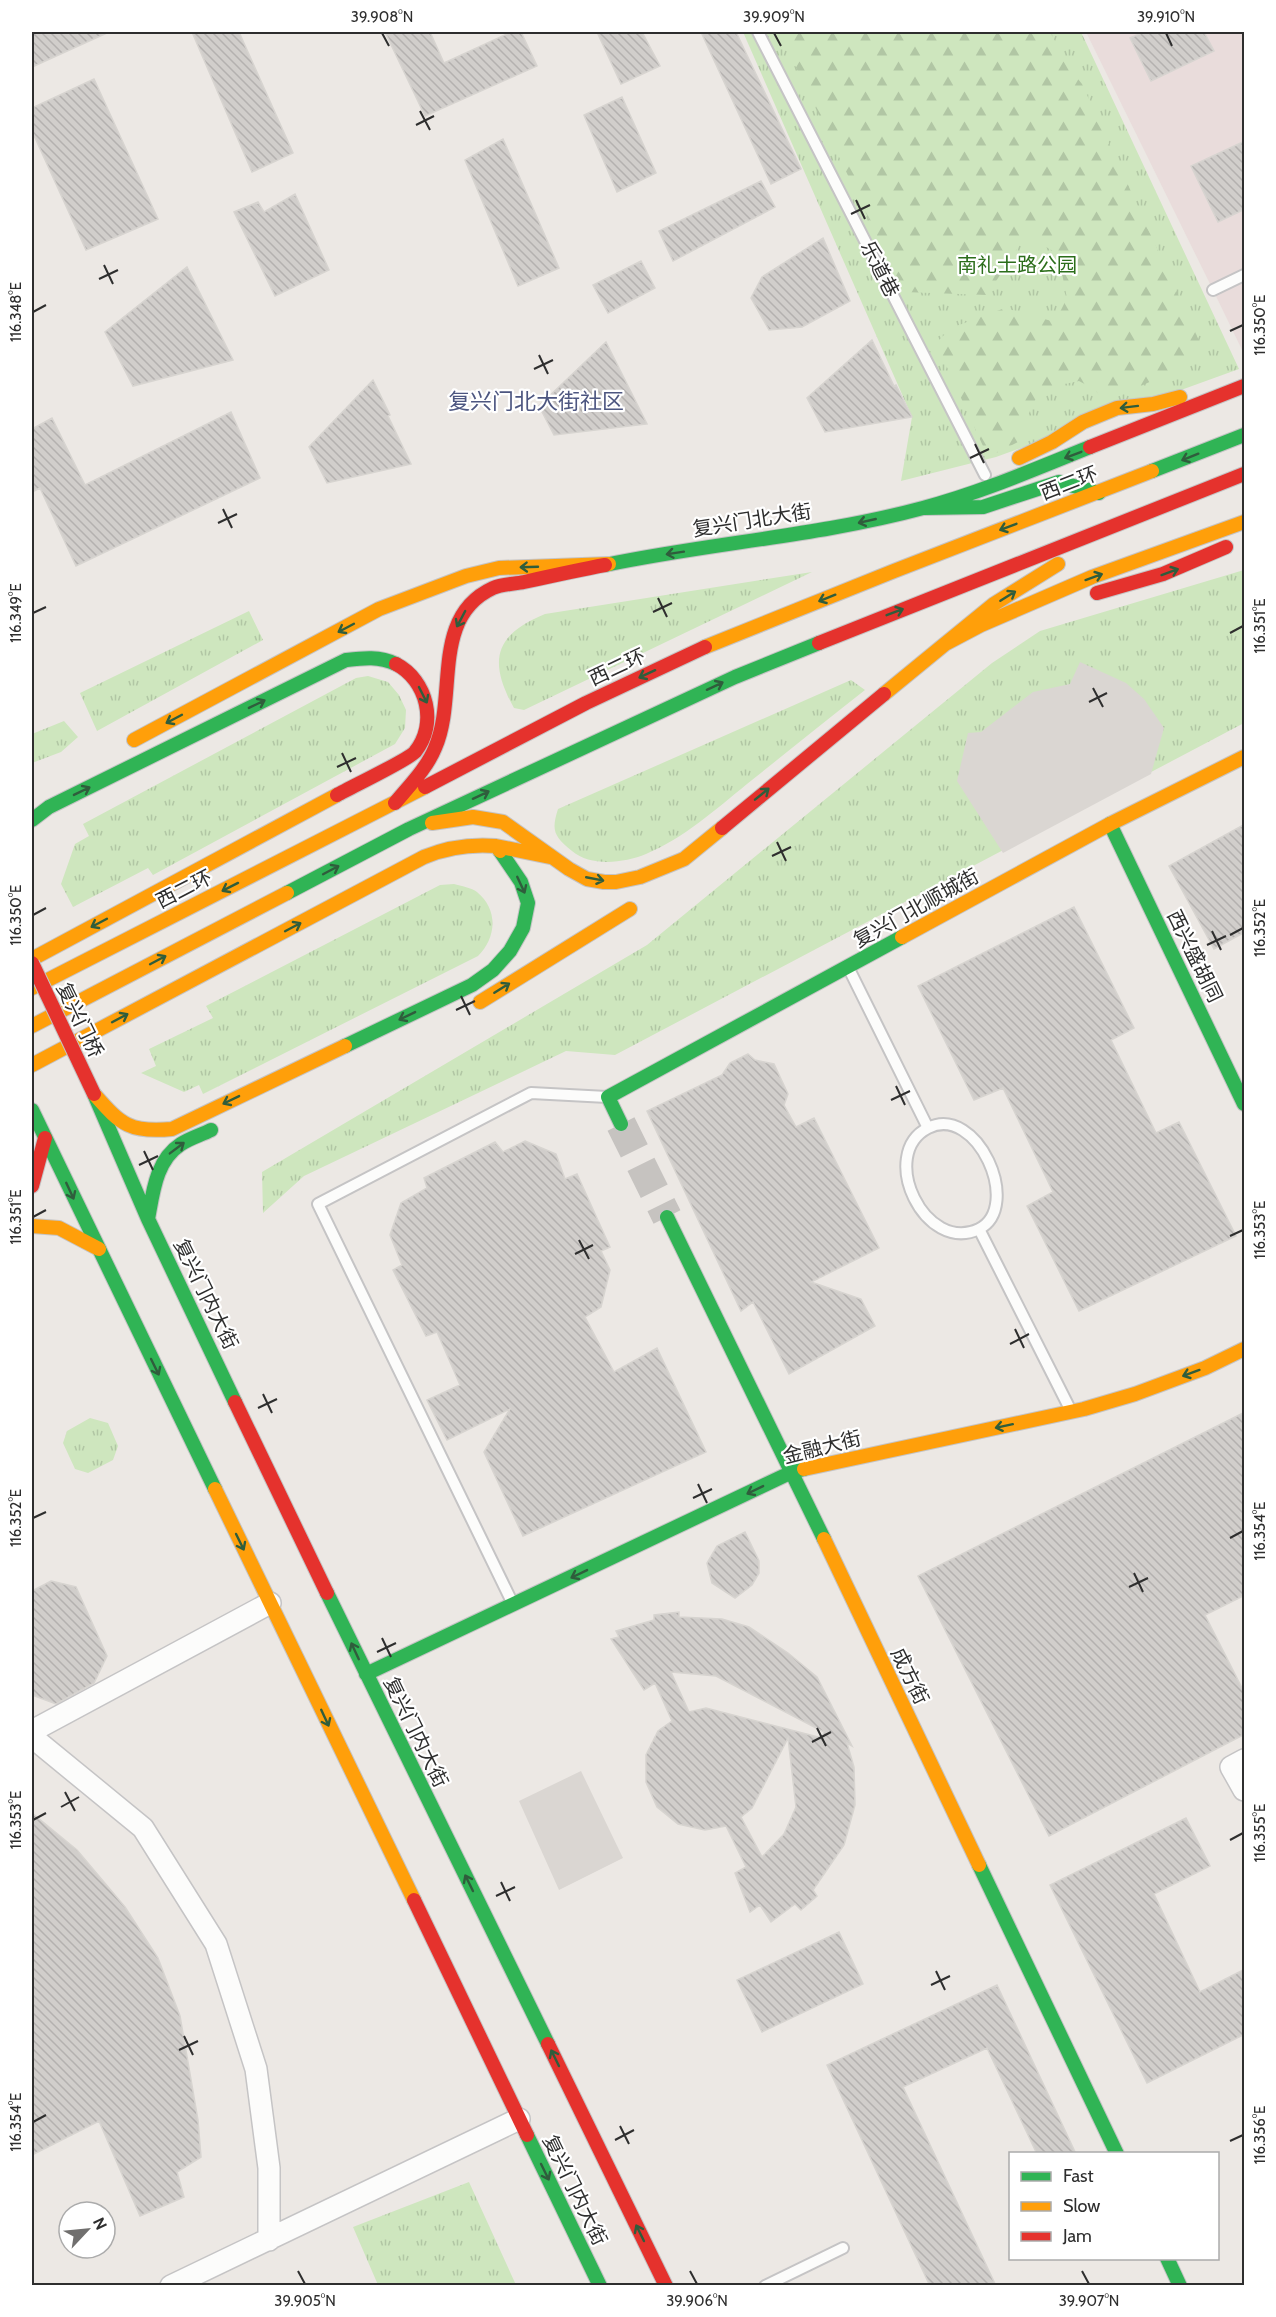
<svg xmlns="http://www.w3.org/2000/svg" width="1276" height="2317" font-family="Cabin,'Noto Sans SC',sans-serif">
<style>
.medical{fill:#e9dcdb}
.grass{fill:url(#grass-tufts)}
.forest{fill:url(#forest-firs)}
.plaza{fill:#dad6d2}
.building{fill:url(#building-back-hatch);stroke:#d7d4d0;stroke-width:1.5;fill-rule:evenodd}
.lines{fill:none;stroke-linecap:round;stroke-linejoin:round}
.secondary-tunnel{stroke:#c6c3c0;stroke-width:30;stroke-dasharray:30 15;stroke-linecap:butt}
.lane-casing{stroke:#c5c4c5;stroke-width:14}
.street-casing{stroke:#c5c4c5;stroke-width:24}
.fast-casing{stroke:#c5c4c5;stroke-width:16}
.slow-casing{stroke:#c5c4c5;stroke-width:16}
.jam-casing{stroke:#c5c4c5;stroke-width:16}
.lane{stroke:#fcfcfb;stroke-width:10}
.street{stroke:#fcfcfb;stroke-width:21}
.fast{stroke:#30b455;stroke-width:14}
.slow{stroke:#ff9f0a;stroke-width:14}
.jam{stroke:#e5322d;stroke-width:14}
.jam-bridge-casing{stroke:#c6c5c4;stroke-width:16;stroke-linecap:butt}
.jam-bridge{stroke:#e5322d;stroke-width:14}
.oneway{stroke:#2f5d3c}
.ticks{fill:none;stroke:#2e2e2e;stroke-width:2}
.labels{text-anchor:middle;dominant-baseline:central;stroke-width:4.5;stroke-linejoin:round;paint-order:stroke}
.park-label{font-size:20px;fill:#2c6e1b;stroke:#fff}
.street-label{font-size:20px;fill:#2e2e2e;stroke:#fff}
.quarter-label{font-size:22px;fill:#4d5680;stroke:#fff}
.neatline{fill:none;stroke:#2e2e2e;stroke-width:2}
.ticks-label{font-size:15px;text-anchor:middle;fill:#2e2e2e}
</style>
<defs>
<pattern id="grass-tufts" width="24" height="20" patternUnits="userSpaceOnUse" patternTransform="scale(1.5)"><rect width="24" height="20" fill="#cee6be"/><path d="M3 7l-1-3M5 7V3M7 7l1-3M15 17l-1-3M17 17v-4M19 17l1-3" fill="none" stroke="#b1c6a4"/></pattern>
<pattern id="forest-firs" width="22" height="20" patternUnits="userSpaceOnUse" patternTransform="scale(1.5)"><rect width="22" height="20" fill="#cee6be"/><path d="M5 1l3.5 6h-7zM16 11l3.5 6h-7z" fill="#b1c6a4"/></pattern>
<pattern id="building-back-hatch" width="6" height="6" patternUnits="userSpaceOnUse" patternTransform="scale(1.5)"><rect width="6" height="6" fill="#d1cecb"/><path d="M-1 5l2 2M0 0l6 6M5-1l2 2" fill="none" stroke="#b4b1af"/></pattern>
</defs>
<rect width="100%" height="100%" fill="#ece8e4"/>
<!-- medical -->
<path class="medical" d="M1086,32H1244V354L1213,290Z"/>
<!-- grass -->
<path class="grass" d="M743,32H1081L1239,369L996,457L901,481L912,417Z
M1244,570V723L615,1055L566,1051L304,1176L263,1213L262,1172L647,945L992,663L1040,631Z
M812,572L524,710L514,708C488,661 494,635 545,614Z
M249,611L263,640L97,731L80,693Z
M368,676L388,682L399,695L406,710L405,728L395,744L153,875L148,868L73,907L61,884L75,844L89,836L83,824L356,678Z
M851,680L865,690C825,721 786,753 747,784C715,810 684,838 646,854C624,863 591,867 572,851C554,836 551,831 558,809Z
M64,721L78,737L61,752L32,763V734Z
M454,884C461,886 472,888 477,892C499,910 496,938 478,956L203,1094L199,1085L184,1092L141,1073L156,1066L149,1049L213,1018L206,1006L440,885Z
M90,1418L108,1423L118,1446L113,1460L88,1473L75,1469L63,1443L67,1431Z
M469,2182L516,2285H378L353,2227Z"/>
<!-- forest -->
<path class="forest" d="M779,32H1050L1070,69L1082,84L1206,356L1106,402L1094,389L1079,381L1045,388L1033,403L1018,442L988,457L936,343L951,328L1005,308L1055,322L1067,298L1058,254L1026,235L987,295L904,292Z"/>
<!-- plaza -->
<path class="plaza" d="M1080,662L1126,683L1144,699L1164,728L1151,774L1003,853L957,781L968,733L981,732L1033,692L1070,684Z
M581,1771L623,1858L559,1890L519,1801Z"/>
<!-- building -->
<path class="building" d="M32,32H109L32,67Z
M192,32H239L293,153L252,172Z
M385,32H430L444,63L511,32H521L537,66L425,116Z
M597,32H642L660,66L621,84Z
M701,32H736L801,169L771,184Z
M1144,32H1204L1214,51L1151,81L1130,38Z
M94,79L158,219L86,250L32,131V108Z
M622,97L656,173L617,192L584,115Z
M503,139L559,268L518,286L465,160Z
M1245,141V209L1218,222L1191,166Z
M761,181L775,207L673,261L659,231Z
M295,194L329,270L275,296L234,212L258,202L264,212Z
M823,238L850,301L802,327L769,330L751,298L762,277Z
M641,261L655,288L608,313L593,285Z
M187,267L233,360L133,386L105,332Z
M872,340L894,386L896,385L912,417L825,432L807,398Z
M606,342L647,424L554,435L539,406Z
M373,380L390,415L388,416L411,464L327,483L309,447Z
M231,412L260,478L76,566L40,488L32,492V429L52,418L85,485Z
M1245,824V932L1214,949L1169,866Z
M1074,907L1134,1028L1111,1040L1156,1133L1179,1122L1236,1236L1079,1311L1027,1206L1053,1192L1003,1088L974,1100L918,986Z
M748,1054L755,1060L774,1064L788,1094L784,1105L796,1127L814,1118L879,1248L811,1282L861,1299L875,1326L789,1374L753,1302L741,1311L647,1111L722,1075L730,1063Z
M525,1141L556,1154L565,1179L577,1174L610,1247L601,1251L610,1270L601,1307L585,1317L614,1372L657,1348L706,1452L523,1536L484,1452L510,1409L447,1440L427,1400L460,1385L437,1332L426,1336L393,1270L402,1265L390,1235L401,1203L427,1188L424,1178L495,1142L503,1152Z
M1245,1412V1595L1205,1615L1245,1694V1734L1049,1836L918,1576Z
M745,1532L759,1561V1573L752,1585L735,1598L712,1583L707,1563L717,1546Z
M51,1581L76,1587L107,1656L94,1683L56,1704L32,1695V1591Z
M679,1612V1617L722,1619L749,1627L788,1653L817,1677L852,1746L847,1743L854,1767L855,1805L844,1845L813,1890L817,1896L801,1910L795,1904L771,1922L760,1905L750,1912L735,1873L746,1867L726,1826L705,1830L678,1824L657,1807L646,1782V1755L658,1731L672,1721L655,1683L644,1690L611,1639L619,1637L616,1631L654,1620V1615ZM671,1672L716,1676L824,1732L822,1738L706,1708L689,1712ZM788,1738L796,1807L784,1834L762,1857L741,1817L752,1808Z
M32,1813L77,1850L125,1907L158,1958L180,2016L198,2120L201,2157L177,2172L184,2197L140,2216L99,2121L32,2155Z
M1186,1818L1210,1866L1154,1894L1200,1992L1245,1969V2034L1147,2083L1050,1885Z
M839,1932L863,1984L762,2032L737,1980Z
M997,1985L1076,2154H1037L987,2048L903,2087L996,2286H930L827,2065Z"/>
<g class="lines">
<!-- secondary-tunnel -->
<path class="secondary-tunnel" d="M621,1124L667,1217"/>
<!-- lane casing -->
<g class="lane-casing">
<path id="lane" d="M758,32L985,475
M1213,290L1244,275
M848,967L928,1128
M979,1229C925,1255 877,1154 928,1128C977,1103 1023,1207 979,1229L1070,1409
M513,1604L318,1204L531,1093L607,1097
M765,2286L843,2248"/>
</g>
<!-- street casing -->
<g class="street-casing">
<path id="street" d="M32,1731L270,1603
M32,1737L143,1828L216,1944L256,2069L269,2168V2240
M1244,1760L1231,1767L1244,1790
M171,2286L519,2119"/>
</g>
<!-- fast casing -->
<g class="fast-casing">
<path id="fast" d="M1152,471L1244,435
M924,508L983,507L1059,482L1099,493
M605,565C710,543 819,536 923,508C980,493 1035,469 1090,447
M32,820L49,807L346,660C363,658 379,656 396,664
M1110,824L1244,1104
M287,893L409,829L735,677L819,643
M345,1046L472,985L493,970L510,951L523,928L528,903L521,882L500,851
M94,1094L148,1219L235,1402
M32,1110L215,1489
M621,1124L608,1097L902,937
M667,1217L824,1539
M148,1219C153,1192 156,1160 181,1144C190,1138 201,1135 211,1130
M327,1593L548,2044
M366,1674L792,1472L804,1469
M979,1865L1117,2154
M527,2135L600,2286
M1167,2258L1180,2286"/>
</g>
<!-- slow casing -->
<g class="slow-casing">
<path id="slow" d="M1019,458L1052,442L1083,422L1117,408L1153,404L1180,397
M945,644L994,604L1058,564
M705,647L894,571L1152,471
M884,694L945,644L981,625L1092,577L1244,522
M134,740L379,609L466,576L499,568L609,564
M432,823L473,817L503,822L569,869L587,879L604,882H616L640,877L684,859L722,828
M496,846L550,857
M902,937L1110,824L1244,757
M32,959L337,795
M32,988L425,787
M480,1002L630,909
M32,1026L287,893
M32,1065L424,857C448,847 470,844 496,846L500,851
M95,1095C121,1125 131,1133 172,1129L345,1046
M32,1226L59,1228L99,1249
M804,1469L1084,1409L1135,1394L1205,1368L1244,1349
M215,1489L414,1900
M824,1539L979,1865"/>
</g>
<!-- jam casing -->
<g class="jam-casing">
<path id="jam" d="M1090,447L1244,386
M1097,593L1163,574L1226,547
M819,643L1244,474
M425,787L586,703L705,647
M337,795C351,787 408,760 415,752C438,724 427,680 396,664
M395,803C409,786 427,768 435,748C458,696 430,617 493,588C502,584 514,584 524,582C551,576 578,570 605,565
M722,828L884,694
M32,1186L45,1138
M235,1402L327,1593
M414,1900L527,2135
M548,2044L666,2286"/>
</g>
<!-- lane -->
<use href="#lane" class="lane"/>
<!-- street -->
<use href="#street" class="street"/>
<!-- fast -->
<use href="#fast" class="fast"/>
<!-- slow -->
<use href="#slow" class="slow"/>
<!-- jam -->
<use href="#jam" class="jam"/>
<!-- jam-bridge casing -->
<g class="jam-bridge-casing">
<path id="jam-bridge" d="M32,963L94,1094"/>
</g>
<!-- jam-bridge -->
<use href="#jam-bridge" class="jam-bridge"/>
</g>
<!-- one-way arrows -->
<defs><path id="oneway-shaft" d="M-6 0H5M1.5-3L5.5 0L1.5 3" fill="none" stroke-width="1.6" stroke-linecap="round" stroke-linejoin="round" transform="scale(1.5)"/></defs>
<g class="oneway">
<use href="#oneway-shaft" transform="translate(1129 407) rotate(173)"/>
<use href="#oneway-shaft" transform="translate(1073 455) rotate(159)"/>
<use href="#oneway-shaft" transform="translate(1190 457) rotate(158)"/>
<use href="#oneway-shaft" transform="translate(867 521) rotate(167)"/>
<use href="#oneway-shaft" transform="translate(1008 527) rotate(159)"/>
<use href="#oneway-shaft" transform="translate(675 553) rotate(171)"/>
<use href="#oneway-shaft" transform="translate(529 567) rotate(178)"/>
<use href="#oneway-shaft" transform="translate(1170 572) rotate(-20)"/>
<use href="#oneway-shaft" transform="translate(1094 577) rotate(-20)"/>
<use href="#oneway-shaft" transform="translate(1008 596) rotate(-32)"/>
<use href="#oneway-shaft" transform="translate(827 598) rotate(158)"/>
<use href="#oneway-shaft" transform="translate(895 612) rotate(-21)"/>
<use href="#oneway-shaft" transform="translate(461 619) rotate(118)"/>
<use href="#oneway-shaft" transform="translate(346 628) rotate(152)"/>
<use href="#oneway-shaft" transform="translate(647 674) rotate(155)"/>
<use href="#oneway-shaft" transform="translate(715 686) rotate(-25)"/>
<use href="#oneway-shaft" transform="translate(423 695) rotate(63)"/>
<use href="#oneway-shaft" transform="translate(257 704) rotate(-26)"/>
<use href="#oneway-shaft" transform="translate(174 719) rotate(152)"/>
<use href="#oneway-shaft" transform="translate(82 791) rotate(-26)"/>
<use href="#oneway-shaft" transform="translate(762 794) rotate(-39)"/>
<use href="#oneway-shaft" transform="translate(481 795) rotate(-25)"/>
<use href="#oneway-shaft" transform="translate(331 870) rotate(-28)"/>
<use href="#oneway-shaft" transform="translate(595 879) rotate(11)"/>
<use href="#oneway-shaft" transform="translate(521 885) rotate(65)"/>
<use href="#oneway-shaft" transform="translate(230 887) rotate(153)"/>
<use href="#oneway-shaft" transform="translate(99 923) rotate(152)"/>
<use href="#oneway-shaft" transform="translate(293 927) rotate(-28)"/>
<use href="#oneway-shaft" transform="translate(158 960) rotate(-28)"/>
<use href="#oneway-shaft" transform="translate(502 988) rotate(-32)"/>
<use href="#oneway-shaft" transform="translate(407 1016) rotate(154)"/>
<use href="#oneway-shaft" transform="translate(120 1018) rotate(-28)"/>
<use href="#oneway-shaft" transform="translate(231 1100) rotate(154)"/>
<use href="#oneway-shaft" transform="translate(177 1148) rotate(-37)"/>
<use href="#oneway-shaft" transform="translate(70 1191) rotate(65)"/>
<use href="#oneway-shaft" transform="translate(155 1367) rotate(64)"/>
<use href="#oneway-shaft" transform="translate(1191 1373) rotate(160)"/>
<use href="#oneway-shaft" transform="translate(1004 1426) rotate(168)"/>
<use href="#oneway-shaft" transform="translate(755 1490) rotate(154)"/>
<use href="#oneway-shaft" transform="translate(240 1542) rotate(64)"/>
<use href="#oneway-shaft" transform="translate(579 1574) rotate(154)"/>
<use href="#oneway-shaft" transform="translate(355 1651) rotate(-115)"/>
<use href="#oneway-shaft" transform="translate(325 1718) rotate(65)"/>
<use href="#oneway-shaft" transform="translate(469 1883) rotate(-116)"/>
<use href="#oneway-shaft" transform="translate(555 2058) rotate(-116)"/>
<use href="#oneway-shaft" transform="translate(545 2172) rotate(64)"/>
<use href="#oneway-shaft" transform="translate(640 2233) rotate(-116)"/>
</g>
<!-- ticks -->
<path class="ticks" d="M382,33L389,46M774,33L781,46M1166,33L1172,46M420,111L430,130M416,125L434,116M856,200L865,219M851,214L870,205M104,265L113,284M99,279L118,270M33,312L46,305M1230,331L1243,325M539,355L548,374M534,369L553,360M975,444L984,463M970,458L989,449M223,509L232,528M218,523L237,514M658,598L667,617M653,612L672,603M33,613L46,607M1230,633L1243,626M1093,688L1103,707M1089,702L1107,693M342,753L351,772M337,767L356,758M777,842L786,861M772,856L791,847M33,915L46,908M1212,931L1221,950M1230,935L1243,928M1207,945L1226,936M461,996L470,1015M456,1010L475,1001M896,1086L905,1105M891,1100L910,1091M144,1151L153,1170M139,1165L158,1156M33,1217L46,1210M1230,1236L1243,1230M579,1240L589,1259M575,1254L593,1245M1015,1329L1024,1348M1010,1344L1029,1334M263,1394L272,1413M258,1408L277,1399M698,1484L707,1503M693,1498L712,1489M33,1518L46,1512M1230,1538L1243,1531M1134,1573L1143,1592M1129,1587L1148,1578M382,1638L391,1657M377,1652L396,1643M817,1728L826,1746M812,1742L831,1732M65,1792L75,1811M61,1807L79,1797M33,1820L46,1813M1230,1840L1243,1833M501,1882L510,1901M496,1896L515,1887M936,1971L945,1990M931,1985L950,1976M184,2036L193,2055M179,2050L198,2041M33,2122L46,2115M620,2126L629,2144M615,2140L634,2130M1230,2141L1243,2135M298,2271L305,2284M690,2271L697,2284M1082,2271L1089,2284"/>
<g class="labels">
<!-- park labels -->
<g class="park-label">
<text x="1017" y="265">南礼士路公园</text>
</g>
<!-- street labels -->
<g class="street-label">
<text transform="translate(880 269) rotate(63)">乐道巷</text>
<text transform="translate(1069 483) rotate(-21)">西二环</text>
<text transform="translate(752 520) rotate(-9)">复兴门北大街</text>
<text transform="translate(617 667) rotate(-25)">西二环</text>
<text transform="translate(184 889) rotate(-27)">西二环</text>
<text transform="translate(916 908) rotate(-29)">复兴门北顺城街</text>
<text transform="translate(1195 956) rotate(64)">西兴盛胡同</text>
<text transform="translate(80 1020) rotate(64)">复兴门桥</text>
<text transform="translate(206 1294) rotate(64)">复兴门内大街</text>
<text transform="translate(822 1447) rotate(-14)">金融大街</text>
<text transform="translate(910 1676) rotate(64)">成方街</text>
<text transform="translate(416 1732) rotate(64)">复兴门内大街</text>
<text transform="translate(575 2190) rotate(64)">复兴门内大街</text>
</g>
<!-- quarter labels -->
<g class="quarter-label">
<text x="536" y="401">复兴门北大街社区</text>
</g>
</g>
<!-- border -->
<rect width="1276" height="2317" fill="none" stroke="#ffffff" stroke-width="66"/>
<!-- legend -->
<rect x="1009" y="2152" width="210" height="108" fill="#ffffff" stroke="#ababab" stroke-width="1.5"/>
<rect x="1021" y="2172" width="30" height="9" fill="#30b455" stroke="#ababab" stroke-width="1.5"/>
<text x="1063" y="2182" font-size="18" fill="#2e2e2e">Fast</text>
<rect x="1021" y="2202" width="30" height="9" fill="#ff9f0a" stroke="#ababab" stroke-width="1.5"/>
<text x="1063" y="2212" font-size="18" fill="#2e2e2e">Slow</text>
<rect x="1021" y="2232" width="30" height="9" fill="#e5322d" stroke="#ababab" stroke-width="1.5"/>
<text x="1063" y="2242" font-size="18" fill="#2e2e2e">Jam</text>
<!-- north arrow -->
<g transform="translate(87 2230) rotate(64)"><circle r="28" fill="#ffffff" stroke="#ababab" stroke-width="1.5"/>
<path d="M0-4.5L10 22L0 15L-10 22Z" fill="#706f6e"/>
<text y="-9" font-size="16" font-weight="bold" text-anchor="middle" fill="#2e2e2e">N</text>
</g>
<rect x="33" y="33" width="1210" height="2251" class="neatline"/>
<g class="ticks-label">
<text x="382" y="22">39.908°N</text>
<text x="774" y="22">39.909°N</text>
<text x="1166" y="22">39.910°N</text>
<text transform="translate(16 312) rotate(-90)" y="5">116.348°E</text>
<text transform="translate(1260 325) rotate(-90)" y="5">116.350°E</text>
<text transform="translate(16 613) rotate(-90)" y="5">116.349°E</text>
<text transform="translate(1260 626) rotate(-90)" y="5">116.351°E</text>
<text transform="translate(16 915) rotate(-90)" y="5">116.350°E</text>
<text transform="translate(1260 928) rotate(-90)" y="5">116.352°E</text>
<text transform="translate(16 1217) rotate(-90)" y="5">116.351°E</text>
<text transform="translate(1260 1230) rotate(-90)" y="5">116.353°E</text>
<text transform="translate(16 1518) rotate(-90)" y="5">116.352°E</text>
<text transform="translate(1260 1531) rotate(-90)" y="5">116.354°E</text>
<text transform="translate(16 1820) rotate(-90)" y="5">116.353°E</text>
<text transform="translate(1260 1833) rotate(-90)" y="5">116.355°E</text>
<text transform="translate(16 2122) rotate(-90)" y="5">116.354°E</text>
<text transform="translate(1260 2135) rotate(-90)" y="5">116.356°E</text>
<text x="305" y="2306">39.905°N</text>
<text x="697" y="2306">39.906°N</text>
<text x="1089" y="2306">39.907°N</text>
</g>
</svg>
